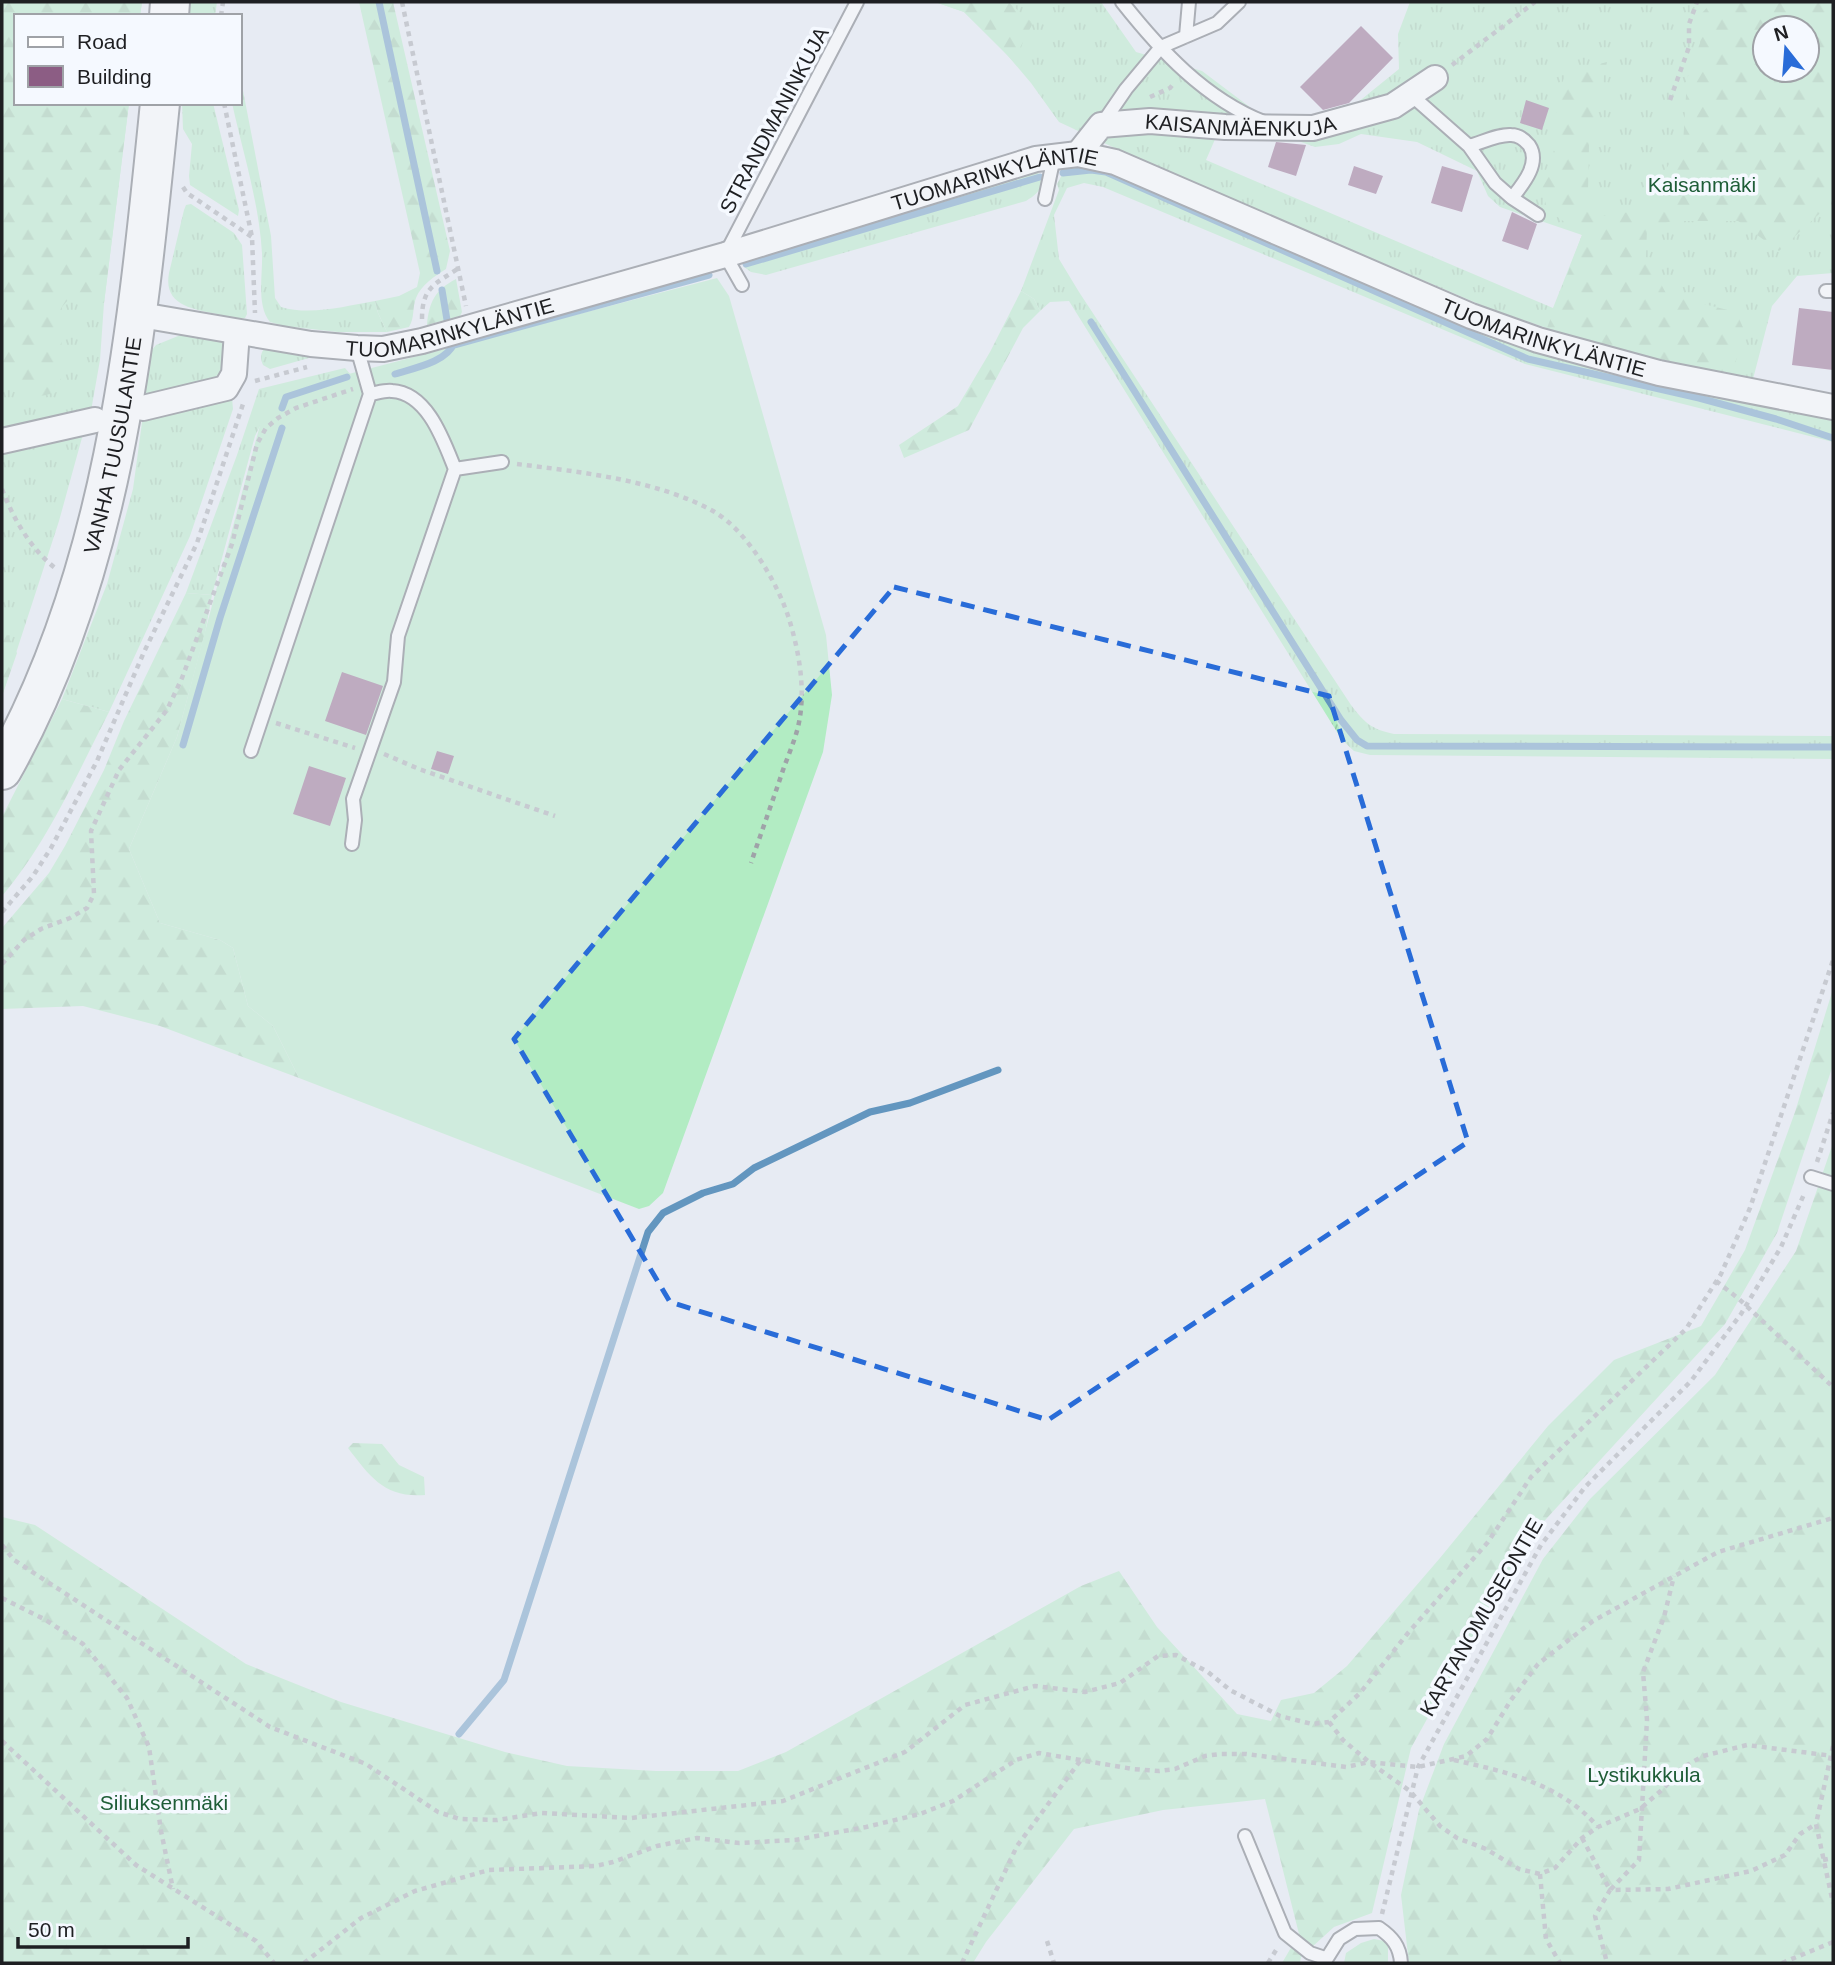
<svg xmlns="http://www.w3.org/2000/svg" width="1835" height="1965" font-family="Helvetica,sans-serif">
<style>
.grass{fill:url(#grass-tufts);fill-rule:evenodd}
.forest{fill:url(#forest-firs);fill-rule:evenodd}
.garden{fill:#b2ecc3}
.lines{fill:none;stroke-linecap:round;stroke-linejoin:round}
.stream{stroke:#6396bf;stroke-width:7}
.building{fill:#8c5d84}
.lane-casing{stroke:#63666d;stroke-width:16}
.street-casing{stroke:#63666d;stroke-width:28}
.primary-casing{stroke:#63666d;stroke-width:42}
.path{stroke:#9fa2a8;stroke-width:4.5;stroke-dasharray:5 5;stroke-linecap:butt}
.lane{stroke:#fff;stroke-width:12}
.street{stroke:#fff;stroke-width:24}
.primary{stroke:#fff;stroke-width:38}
.marked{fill:none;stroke:#296cd8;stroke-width:5;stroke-dasharray:14 9;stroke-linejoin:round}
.labels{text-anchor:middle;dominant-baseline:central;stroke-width:7;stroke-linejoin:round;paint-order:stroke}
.street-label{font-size:21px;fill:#1e1f22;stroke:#f5f9ff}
.park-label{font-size:21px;fill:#1e5d37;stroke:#f5f9ff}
</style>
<defs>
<pattern id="grass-tufts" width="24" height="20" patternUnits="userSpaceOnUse" patternTransform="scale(1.75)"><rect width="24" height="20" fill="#b2ecc3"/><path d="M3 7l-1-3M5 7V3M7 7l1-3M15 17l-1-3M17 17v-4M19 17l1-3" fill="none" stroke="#99caa7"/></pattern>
<pattern id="forest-firs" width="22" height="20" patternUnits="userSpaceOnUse" patternTransform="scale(1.75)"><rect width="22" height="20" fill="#b2ecc3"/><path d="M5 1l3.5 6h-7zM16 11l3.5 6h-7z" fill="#99caa7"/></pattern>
</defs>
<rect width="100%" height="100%" fill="#e7ebf3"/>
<!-- grass -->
<path class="grass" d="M2,2H142L140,16H16V103H129L104,303L100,360L91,411L2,431Z
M190,2H217L215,16H188Z
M935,2H1101L1136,52L1202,71L1263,117L1336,120L1399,69L1398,34L1410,2H1833V273L1797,276L1772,306L1753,379L1602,347L1488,308L1132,156L1059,122L1031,83L1003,50L964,12ZM1765,28H1807V70H1765ZM1276,133L1315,147L1339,144L1361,134L1417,142L1477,171L1488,196L1500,207L1582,235L1553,308L1206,160L1216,137Z
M240,75L271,236L275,298L281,307C311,316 345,306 375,301L378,313L387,332H338L284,326L270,322C256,305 263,274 262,253C259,202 243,153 232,103H240Z
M182,103H213L239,210L238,216L190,185L189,176L192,144L183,129Z
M1073,165L1095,167L1499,337L1833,415V442L1525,364L1103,187L1084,183L1067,188L1054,215L1059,259L1079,292L1351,705C1365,723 1371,729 1394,734L1833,736V759L1370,755L1354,751L1342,740L1069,301L1050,302L1040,311L1034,299L1021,291L1059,190L1057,184L1065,169Z
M1035,172L1040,174C1046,187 1036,195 1026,201L766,275L751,272L744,267L743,263L748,260L870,225Z
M191,204L234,233L242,245L247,314L245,318C236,319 226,316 217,314C192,309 163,305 169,273L184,210L186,205Z
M183,334L221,341L225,347V369L214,378L145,394L152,350L156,345Z
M266,347L316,356L270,369L263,365C260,358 260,352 266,347Z
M345,368L351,375L261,424L255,436L212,595L186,593L237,455L259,389Z
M229,396L232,398L233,409L190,536L109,712L62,699L107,584L133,489L143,415Z
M83,434L59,521L2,696V453Z"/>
<!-- forest -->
<path class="forest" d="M2,2H142L140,16H16V103H129L104,303L68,300L62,307L61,385L55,393L27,399L18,397L2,371Z
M359,2H393L450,251L446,269C435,276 421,285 416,298C412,308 415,317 409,327L387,332L378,313L375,301L399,296L417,287L420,273Z
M935,2H1008L1033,23L1013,61L964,12Z
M1712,2L1833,3V199L1831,203L1779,251L1738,221H1672L1647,229L1646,257L1667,295L1736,312L1746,334L1731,374L1602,347L1547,328L1582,235L1547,209L1541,184L1556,145L1557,94L1567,72L1607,62L1589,144L1588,192L1601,216L1657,208V182L1683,144L1687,79L1700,43L1702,13ZM1765,28H1807V70H1765Z
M456,279L462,312L460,316L427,325C429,302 435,290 456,279Z
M1021,291L1034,299L1040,311L1023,328L969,430L904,458L899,445L958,406L990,352Z
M186,593L212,595L205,633L177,737L129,849L160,923L220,940L233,948L248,1006L273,1026L299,1078L160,1026L83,1006L2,1009V928L49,873L65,846L104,770L124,721Z
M2,625L17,653L2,696Z
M62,699L109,712C76,776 48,842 2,896V817Z
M1833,989V1065L1777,1233L1725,1324L1525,1542L1411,1748L1372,1913L1334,1927L1301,1957L1300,1963H1282L1299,1934L1265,1799L1163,1810L1074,1829L986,1942L973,1963H2V1517L35,1525L246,1664L341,1702L505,1752L567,1766L656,1771H738L786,1752L1081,1586L1119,1571L1157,1627L1237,1714L1271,1721L1281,1700L1314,1693L1347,1666L1440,1558L1548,1426L1614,1360L1701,1326L1745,1250L1795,1112Z
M1833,1143V1963H1409L1401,1895L1419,1810L1444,1744L1543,1559L1590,1499L1715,1375L1796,1251Z
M353,1443L382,1444L399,1465L424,1477L425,1495C385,1498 371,1478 348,1448Z
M1374,1939L1384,1941L1388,1947V1963H1344L1346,1953L1361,1943Z"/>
<!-- garden -->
<path class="garden" d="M717,278L729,296L826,635L832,695L823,752L663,1193L649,1206L639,1209L299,1078L273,1026L248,1006L233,948L220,940L160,923L129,849L177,737L268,395Z"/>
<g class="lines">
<!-- stream -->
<path class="stream" d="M379,2L437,271
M1063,173L1091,170L1106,172L1528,359L1699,398L1776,419L1833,438
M746,264L1040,177
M442,290L447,320
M1091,322L1341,720L1357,740L1367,746L1833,747
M454,345L709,275
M395,374C414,368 447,362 454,343
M282,408L286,397L347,377
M183,745L220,618L282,428
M459,1734L504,1680L648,1232L663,1213L703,1193L733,1184L754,1168L870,1112L910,1103L998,1070"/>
</g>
<!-- building -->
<path class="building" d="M1361,26L1393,58L1349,103L1323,110L1300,87Z
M1526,100L1549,108L1542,130L1520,123Z
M1276,142L1306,145L1296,176L1268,167Z
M1354,166L1383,176L1376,194L1348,185Z
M1442,166L1473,175L1462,212L1431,203Z
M1512,212L1537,224L1528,250L1502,241Z
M1799,308L1833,312V370L1792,365Z
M342,672L383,686L366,735L325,721Z
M437,751L454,756L448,774L431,769Z
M309,766L346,778L330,826L293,814Z"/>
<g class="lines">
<!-- lane casing -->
<g class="lane-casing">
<path id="lane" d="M1122,2C1160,50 1205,99 1264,122
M1186,36L1189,2
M1410,94L1469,146L1495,183L1512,198L1538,215
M1102,124L1126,89L1161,47L1217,23L1239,2
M1469,146C1481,143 1498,134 1511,135C1518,135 1524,139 1529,145C1541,163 1523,184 1512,198
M1045,199L1054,157
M742,285L725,255L857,2
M1826,291H1833
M455,469L502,462
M251,751L370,394L357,348
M352,844L355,820L353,799L394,682L398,636L455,469C444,442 428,393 392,391C385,390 377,393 370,394
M1811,1177L1833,1184
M1245,1836L1285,1933L1310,1953L1325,1958
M1324,1963L1339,1939L1355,1929L1379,1928C1392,1937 1400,1946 1401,1963"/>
</g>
<!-- street casing -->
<g class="street-casing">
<g id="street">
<path id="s1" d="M1078,154L1101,125L1150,121L1225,127L1313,128L1393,106L1435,78"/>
<path id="s2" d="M135,314L311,344L357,348L383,349L422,341L725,255L1036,159L1078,154L1115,162L1471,316L1538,340L1659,373L1833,407"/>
<path d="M143,408L226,388L234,374L237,332"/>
<path d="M2,441L95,420"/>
</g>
</g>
<!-- primary casing -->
<g class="primary-casing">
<g id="primary">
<path d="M169,16L170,2"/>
<path id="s3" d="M2,770C116,568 137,330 160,103"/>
</g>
</g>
<!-- path -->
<path class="path" d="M402,2L466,306
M221,16L223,2
M1452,65L1535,2
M1150,97L1170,88L1175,82
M1670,100L1689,47V24L1697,2
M224,103L252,237L255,313
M183,187L187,193L252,237
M422,319C422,287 435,284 459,268
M255,381L307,367
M517,464C580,472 657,480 713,511C748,531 779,585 790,622C800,656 806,693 798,727C794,743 787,758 782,773C772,803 761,833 751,863
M2,489C13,518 30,548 55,568
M276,723L355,748
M384,754L419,769L555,816
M2,912L33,876L51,848L97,761L144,652L197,543L243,404
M2,964L24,940L41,929L70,918L87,908L94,894L91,831L119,770L167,710L182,678L232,544L257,444L266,428L278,418L296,408L353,389
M1817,1162L1833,1113
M1716,1281L1739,1299L1833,1387
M2,1545L14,1560L270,1727L366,1764L438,1812L460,1819L497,1820L542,1813L631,1818L783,1801L905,1752L965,1705L1035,1686L1085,1692L1120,1683L1158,1656L1176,1655L1208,1672L1230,1690L1280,1716L1312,1724L1329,1722L1360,1693L1408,1633L1488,1542L1531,1477L1686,1329L1721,1274L1750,1208L1833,960
M2,1598L44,1619L83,1644L127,1698L149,1747L161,1831L173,1889
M1329,1722L1343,1740L1369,1762L1410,1791L1440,1826L1457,1838L1486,1849L1519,1869L1540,1874L1555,1868L1582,1838L1598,1827L1640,1809L1664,1788L1682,1768L1703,1756L1747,1745L1833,1756
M2,1741L136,1865L256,1941L274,1963
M1833,1746L1816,1824L1833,1903
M1454,1760C1507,1772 1561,1784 1598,1827
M1582,1838L1610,1890L1639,1860L1647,1720L1643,1672L1664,1617L1674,1576
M1823,1860L1833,1858
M1540,1874L1546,1939L1560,1963
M1382,1914L1418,1767L1541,1545L1585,1487L1691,1381L1741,1314L1781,1247L1805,1192
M1047,1941L1054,1963
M1606,1959L1595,1916L1610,1890L1668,1889L1751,1871L1785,1855L1800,1834L1816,1824
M304,1963L361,1918L415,1891L489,1870L596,1866L613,1862L657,1846L697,1838L739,1843L795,1840L866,1827L920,1814L953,1801L1016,1760L1039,1753L1133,1769L1159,1771L1175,1769L1205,1756L1220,1754H1246L1346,1767L1369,1762L1418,1767L1466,1756L1487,1739L1511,1700L1538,1664L1593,1621L1718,1552L1833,1518
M962,1963L1017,1846L1080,1761
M1268,1963L1278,1947
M1782,1963L1833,1942"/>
<!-- lane -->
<use href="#lane" class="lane"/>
<!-- street -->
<use href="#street" class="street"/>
<!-- primary -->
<use href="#primary" class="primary"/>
</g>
<!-- marked area -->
<path d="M0 0H1835V1965H0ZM894,587L1329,696L1468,1142L1048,1420L670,1302L514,1039Z" fill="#e7ebf3" fill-opacity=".55" fill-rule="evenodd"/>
<path class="marked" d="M894,587L1329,696L1468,1142L1048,1420L670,1302L514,1039Z"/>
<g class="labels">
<!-- street labels -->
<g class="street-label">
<text transform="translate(774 120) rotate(-62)">STRANDMANINKUJA</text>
<text stroke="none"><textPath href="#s1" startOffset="177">KAISANMÄENKUJA</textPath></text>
<text stroke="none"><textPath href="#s2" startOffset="887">TUOMARINKYLÄNTIE</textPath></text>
<text stroke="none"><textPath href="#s2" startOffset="320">TUOMARINKYLÄNTIE</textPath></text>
<text stroke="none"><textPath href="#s2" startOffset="1475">TUOMARINKYLÄNTIE</textPath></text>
<text stroke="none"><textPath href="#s3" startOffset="345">VANHA TUUSULANTIE</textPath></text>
<text transform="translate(1481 1617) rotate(-60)">KARTANOMUSEONTIE</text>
</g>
<!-- park labels -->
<g class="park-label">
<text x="1702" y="184">Kaisanmäki</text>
<text x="1644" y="1774">Lystikukkula</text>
<text x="164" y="1802">Siliuksenmäki</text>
</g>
</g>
<!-- border -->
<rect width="1835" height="1965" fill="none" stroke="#1e1f22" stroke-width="7"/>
<!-- legend -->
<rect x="14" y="14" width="228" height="91" fill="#f5f9ff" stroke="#9fa2a7" stroke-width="2"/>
<rect x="28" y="37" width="35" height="10" fill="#ffffff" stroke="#9fa2a7" stroke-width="2"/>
<text x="77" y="49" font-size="21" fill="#1e1f22">Road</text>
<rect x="28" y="66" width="35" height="21" fill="#8c5d84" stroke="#9fa2a7" stroke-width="2"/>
<text x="77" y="84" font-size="21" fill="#1e1f22">Building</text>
<!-- north arrow -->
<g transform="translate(1786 49) rotate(343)"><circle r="33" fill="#f5f9ff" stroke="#9fa2a7" stroke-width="2"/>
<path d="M0-5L12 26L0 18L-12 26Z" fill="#296cd8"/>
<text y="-10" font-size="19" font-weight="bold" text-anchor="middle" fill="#1e1f22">N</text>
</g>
<!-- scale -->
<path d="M18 1937v10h170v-10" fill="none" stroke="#1e1f22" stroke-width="3.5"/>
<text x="28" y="1937" font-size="21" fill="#1e1f22" stroke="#f5f9ff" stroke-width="5" paint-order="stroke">50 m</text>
</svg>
